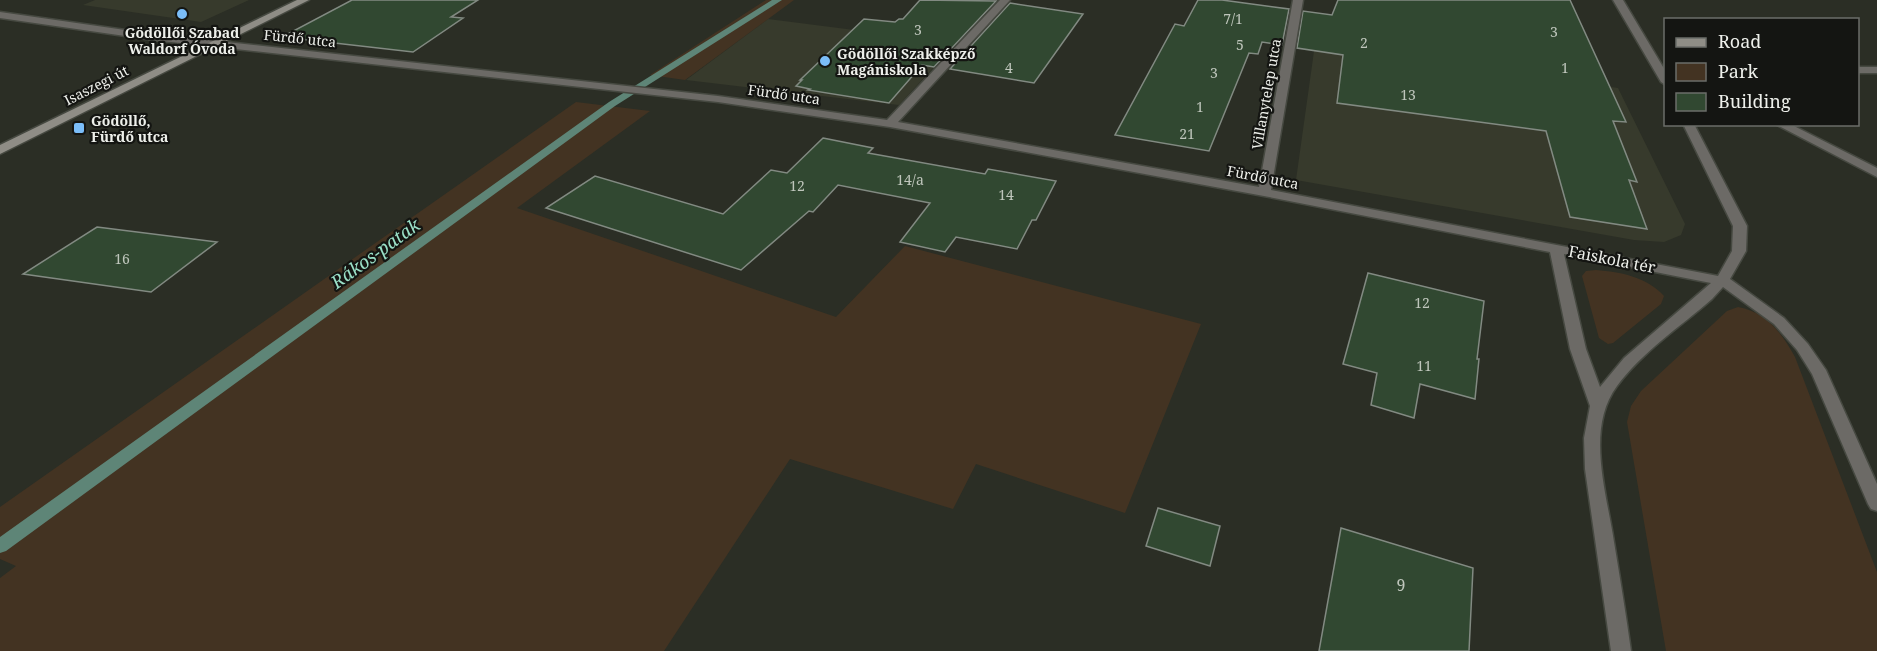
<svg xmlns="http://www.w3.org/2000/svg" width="1877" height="651" font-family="'Noto Serif',serif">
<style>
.built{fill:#373a2c}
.green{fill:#433322}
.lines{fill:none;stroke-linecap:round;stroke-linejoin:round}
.stream{fill:#5e8577;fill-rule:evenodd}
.building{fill:#314831;stroke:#828a82;stroke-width:1.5}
.minor-casing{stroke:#464941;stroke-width:3}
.secondary-casing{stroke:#464941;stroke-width:3}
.minor{fill:#6c6a66;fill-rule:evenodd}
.secondary{fill:#8f8d86;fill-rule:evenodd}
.poi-dot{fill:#7bbef9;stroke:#141512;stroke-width:2}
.labels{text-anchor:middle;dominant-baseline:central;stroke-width:4.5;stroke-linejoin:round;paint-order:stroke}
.number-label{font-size:14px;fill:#bfc6bc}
.far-poi-label{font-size:14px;font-weight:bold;fill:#eef0eb;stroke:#141512;text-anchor:start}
.far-street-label{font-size:14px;fill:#eef0eb;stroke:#141512}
.street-label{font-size:16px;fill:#eef0eb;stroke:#141512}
.near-number-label{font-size:16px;fill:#bfc6bc}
.water-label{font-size:18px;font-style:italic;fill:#9be1c8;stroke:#141512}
</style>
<rect width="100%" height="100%" fill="#2b2e25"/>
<!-- built -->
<path class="built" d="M95,0H249L201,22L83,5Z
M768,19L956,43L899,105L686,80Z
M1315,44L1618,88L1685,224L1681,235L1664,242L1634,240L1296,180Z"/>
<!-- green -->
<path class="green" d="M766,0H794L685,80L650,75Z
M576,102L650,111L517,208L836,317L905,246L1201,324L1125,513L976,464L953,509L790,459L664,651H0V578L16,566L0,559V507Z
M1596,270C1621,272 1647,277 1664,296L1661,304L1613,343L1608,344L1599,338L1582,276L1586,271Z
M1738,307C1766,312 1781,332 1795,357L1877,572V651H1666L1627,422L1631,406L1641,391L1727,311Z"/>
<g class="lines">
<!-- stream -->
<path class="stream" d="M772,0H782L615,106L6,551L0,553V537L609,102Z"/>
</g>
<!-- building -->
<path class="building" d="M352,0H478L451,17L463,18L413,52L282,37Z
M920,0L996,1L934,67L922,65L889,103L808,90L810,89L796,86L802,80H800L864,19L895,22L899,19H903Z
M1198,0H1222L1289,9L1282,45L1262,42L1258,54L1249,53L1209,151L1115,135L1175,24L1184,26Z
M1338,0H1570L1626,122L1613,121L1637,182L1629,180L1647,229L1570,217L1546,131L1337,103L1343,55L1297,48L1303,11L1332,15Z
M1010,3L1083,14L1034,83L950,69Z
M823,138L873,148L868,153L985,174L988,169L1056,181L1036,220H1032L1017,249L956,237L945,252L900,242L930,203L838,185L813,212L809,211L741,270L546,208L595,176L723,214L771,170L787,173Z
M97,227L217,242L151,292L23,274Z
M1368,273L1484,301L1477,359H1479L1475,399L1420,384L1414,418L1371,405L1377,373L1343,364Z
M1158,508L1220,526L1210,566L1146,546Z
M1341,528L1473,568L1469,651H1319Z"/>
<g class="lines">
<!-- minor casing -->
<g class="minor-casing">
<path id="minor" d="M1000,0H1010L898,122L1259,187L1293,0H1303L1271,190L1718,276L1732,251L1733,226L1683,124H1694L1747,226L1746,251L1730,279L1784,318L1808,344L1826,370L1877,484V511L1871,509L1868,504L1812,374L1797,350L1774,324L1723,287L1712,299C1680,327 1642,352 1617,386C1585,429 1607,494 1614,542C1620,578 1626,615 1631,651H1611L1585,469L1584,438L1590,406L1570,349L1550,252L1264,196L890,127L718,102L153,40L0,18V12L153,34L718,96L887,120ZM1564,254L1711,283L1624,358L1600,387L1586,349Z
M1613,0H1623L1666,72V85L1661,82Z
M1858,67H1877V73H1858Z
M1775,124H1790L1877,168V177Z"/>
</g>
<!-- secondary casing -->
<g class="secondary-casing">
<path id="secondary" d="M297,0H309L0,154V145Z"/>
</g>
<!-- minor -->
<use href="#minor" class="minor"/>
<!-- secondary -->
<use href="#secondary" class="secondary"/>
</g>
<!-- markers -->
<g class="poi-dot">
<circle cx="182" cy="14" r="6"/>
<circle cx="825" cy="61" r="6"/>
<rect x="73" y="122" width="12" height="12" rx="3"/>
</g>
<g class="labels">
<!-- number labels -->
<g class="number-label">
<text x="1233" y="18">7/1</text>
<text x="918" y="29">3</text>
<text x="1554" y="31">3</text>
<text x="1364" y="42">2</text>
<text x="1240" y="44">5</text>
<text x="1009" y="67">4</text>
<text x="1565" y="67">1</text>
<text x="1214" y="72">3</text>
<text x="1408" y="94">13</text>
<text x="1200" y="106">1</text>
<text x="1187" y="133">21</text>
<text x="910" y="179">14/a</text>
<text x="797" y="185">12</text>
<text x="1006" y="194">14</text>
<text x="122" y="258">16</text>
<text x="1422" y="302">12</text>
<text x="1424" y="365">11</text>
</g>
<!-- far-poi labels -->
<g class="far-poi-label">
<text x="182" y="32" text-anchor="middle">Gödöllői Szabad<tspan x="182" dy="16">Waldorf Óvoda</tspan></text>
<text x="837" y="53">Gödöllői Szakképző<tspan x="837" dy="16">Magániskola</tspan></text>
<text x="91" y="120">Gödöllő,<tspan x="91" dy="16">Fürdő utca</tspan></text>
</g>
<!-- far-street labels -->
<g class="far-street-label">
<text transform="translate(300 38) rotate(6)">Fürdő utca</text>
<text transform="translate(96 85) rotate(-27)">Isaszegi út</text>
<text transform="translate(784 94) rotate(8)">Fürdő utca</text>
<text transform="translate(1266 94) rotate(-80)">Villanytelep utca</text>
<text transform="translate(1263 177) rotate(11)">Fürdő utca</text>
</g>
<!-- street labels -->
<g class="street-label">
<text transform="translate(1612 259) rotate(11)">Faiskola tér</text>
</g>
<!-- near-number labels -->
<g class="near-number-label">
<text x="1401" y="585">9</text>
</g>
<!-- water labels -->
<g class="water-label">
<text transform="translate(375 253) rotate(-36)">Rákos-patak</text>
</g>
</g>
<!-- legend -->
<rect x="1664" y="18" width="195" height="108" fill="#141512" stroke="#6b6d69" stroke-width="1.5"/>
<rect x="1676" y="38" width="30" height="9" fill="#8f8d86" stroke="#6b6d69" stroke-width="1.5"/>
<text x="1718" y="48" font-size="18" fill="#eef0eb">Road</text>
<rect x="1676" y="63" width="30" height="18" fill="#433322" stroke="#6b6d69" stroke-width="1.5"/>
<text x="1718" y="78" font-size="18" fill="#eef0eb">Park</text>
<rect x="1676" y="93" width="30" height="18" fill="#314831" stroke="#6b6d69" stroke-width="1.5"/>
<text x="1718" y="108" font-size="18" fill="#eef0eb">Building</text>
</svg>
